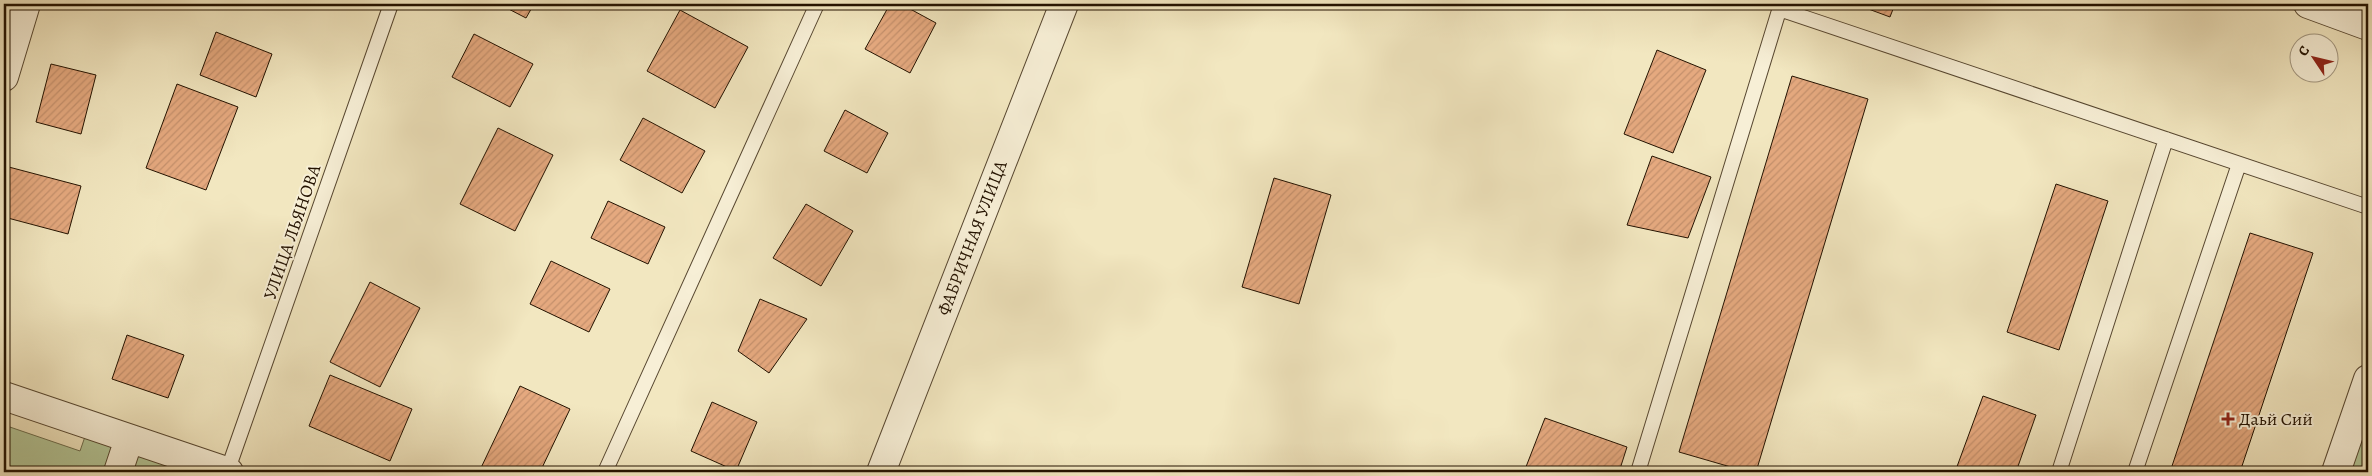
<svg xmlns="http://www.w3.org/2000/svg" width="2372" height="476" font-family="Alegreya,serif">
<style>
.park{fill:#b4c798;stroke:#6c6c4c}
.building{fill:url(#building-hatch);stroke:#231200}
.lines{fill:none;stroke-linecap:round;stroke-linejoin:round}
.service-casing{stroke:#574730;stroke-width:16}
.minor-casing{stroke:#574730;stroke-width:30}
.service{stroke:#f7efd6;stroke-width:14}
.minor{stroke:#f7efd6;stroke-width:28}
.poi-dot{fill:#8f2418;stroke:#f7efd6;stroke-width:2}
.labels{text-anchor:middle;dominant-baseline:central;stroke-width:4;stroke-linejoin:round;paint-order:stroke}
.street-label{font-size:18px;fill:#231200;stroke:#f7efd6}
.poi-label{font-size:18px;fill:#231200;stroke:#f7efd6;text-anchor:start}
</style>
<defs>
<pattern id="building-hatch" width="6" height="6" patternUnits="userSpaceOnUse" patternTransform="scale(1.25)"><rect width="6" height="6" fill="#e5a97f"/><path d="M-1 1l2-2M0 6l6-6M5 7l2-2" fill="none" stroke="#c4906c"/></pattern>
</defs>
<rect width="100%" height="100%" fill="#f2e7c0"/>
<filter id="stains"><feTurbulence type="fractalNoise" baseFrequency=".004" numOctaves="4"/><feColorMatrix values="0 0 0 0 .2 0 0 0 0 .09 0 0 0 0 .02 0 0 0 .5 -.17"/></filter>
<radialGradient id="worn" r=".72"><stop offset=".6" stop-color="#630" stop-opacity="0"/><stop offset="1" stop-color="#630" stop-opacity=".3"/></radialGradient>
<!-- park -->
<path class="park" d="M2368,380V472H2336Z
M4,425L80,451L89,425L229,472H4Z"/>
<!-- building -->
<path class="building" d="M499,4H534L526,18Z
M890,4H901L936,23L910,73L865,49Z
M1855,4H1895L1890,17Z
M680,10L748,47L715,108L647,71Z
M216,32L272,54L256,97L200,75Z
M474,34L533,64L510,107L452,77Z
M1657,50L1706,70L1673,153L1624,134Z
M51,64L96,75L81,134L36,122Z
M1792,76L1868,99L1756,472H1748L1679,452Z
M177,84L238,107L206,190L146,168Z
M845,110L888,133L867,173L824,151Z
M643,118L705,151L682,193L620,160Z
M498,128L553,155L515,231L460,204Z
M1652,156L1711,177L1688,238L1627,225Z
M5,166L81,186L68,234L4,217Z
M1274,178L1331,195L1299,304L1242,287Z
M2056,184L2108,201L2059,350L2007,332Z
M608,201L665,227L648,264L591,238Z
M806,204L853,231L821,286L773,258Z
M2250,233L2313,253L2240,472H2170Z
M551,261L610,289L589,332L530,304Z
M370,282L420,308L380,387L330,362Z
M760,299L807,319L769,373L738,351Z
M127,335L184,355L168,398L112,379Z
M330,375L412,409L390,461L309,426Z
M520,386L570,409L540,472H479Z
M1983,396L2036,415L2016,472H1955Z
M712,402L757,422L736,471L691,451Z
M1545,418L1627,447L1619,472H1524Z"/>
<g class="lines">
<!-- service casing -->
<g class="service-casing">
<path id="service" d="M1779,9L2368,207
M227,472L391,4
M605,472L817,4
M1638,472L1781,4
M2059,472L2166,139
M2135,472L2239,164"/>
</g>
<!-- minor casing -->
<g class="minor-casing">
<path id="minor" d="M2308,4L2368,26
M4,77L26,4
M4,396L229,472
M118,472L129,439
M881,472L1064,4
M2336,472L2368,379"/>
</g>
<!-- service -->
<use href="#service" class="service"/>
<!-- minor -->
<use href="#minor" class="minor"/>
</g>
<!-- markers -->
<path class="poi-dot" d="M2225.5 411.5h5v5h5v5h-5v5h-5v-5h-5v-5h5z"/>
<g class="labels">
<!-- street labels -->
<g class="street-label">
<text transform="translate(292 232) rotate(-71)">УЛИЦА ЛЬЯНОВА</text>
<text transform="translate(972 238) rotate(-69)">ФАБРИЧНАЯ УЛИЦА</text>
</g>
<!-- poi labels -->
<g class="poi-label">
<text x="2239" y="419">Даьй Сий</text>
</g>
</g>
<!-- margin -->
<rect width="2372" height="476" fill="none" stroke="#f2e7c0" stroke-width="20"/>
<rect x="5" y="5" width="2362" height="466" fill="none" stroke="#231200" stroke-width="2.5"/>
<rect x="10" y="10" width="2352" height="456" fill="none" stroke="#231200"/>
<!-- north arrow -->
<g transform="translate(2314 58) rotate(305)"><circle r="24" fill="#f7efd6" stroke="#a29780"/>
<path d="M0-4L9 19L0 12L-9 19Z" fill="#8f2418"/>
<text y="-8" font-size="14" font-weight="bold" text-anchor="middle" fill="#231200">С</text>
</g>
<rect width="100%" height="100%" filter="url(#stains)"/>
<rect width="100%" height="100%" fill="url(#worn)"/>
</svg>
